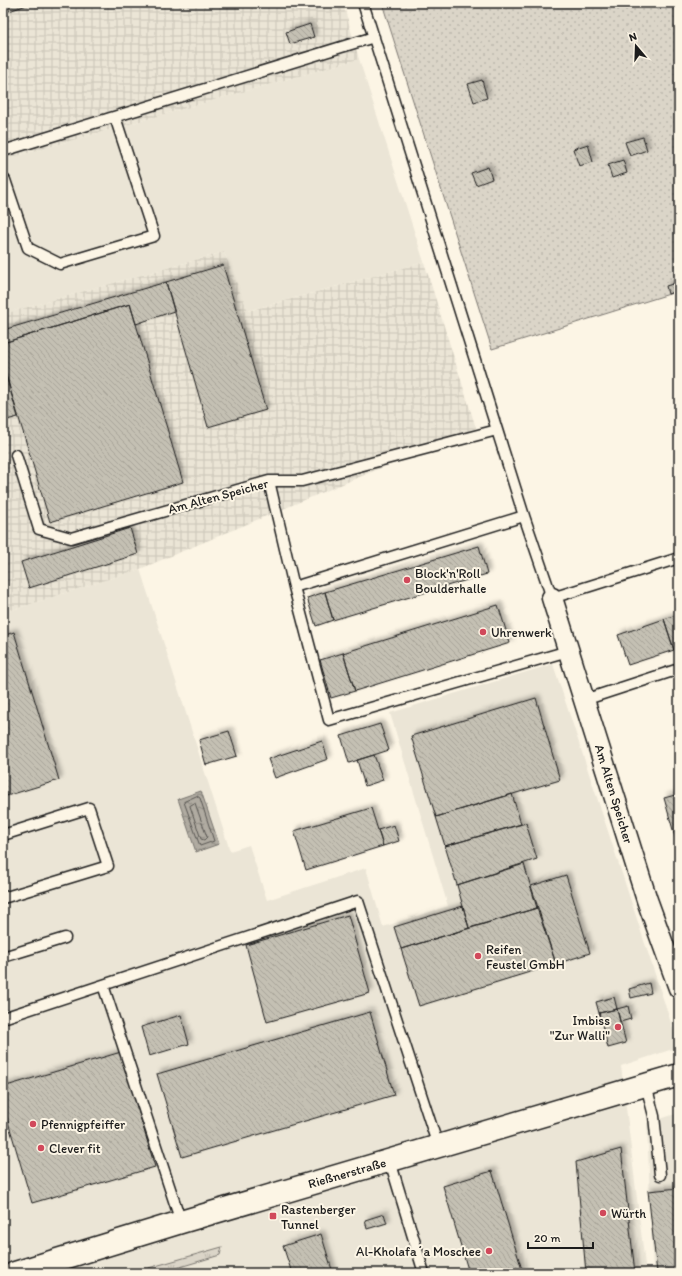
<svg xmlns="http://www.w3.org/2000/svg" width="682" height="1276" font-family="Itim,sans-serif">
<style>
.built{fill:#ebe5d6}
.industrial{fill:url(#industrial-grid)}
.grass{fill:url(#grass-tufts);stroke:#7c7872}
.garden{fill:url(#garden-dots);stroke:#7c7872}
.water{fill:url(#water-ripples);stroke:#75726c}
.lines{fill:none;stroke-linecap:round;stroke-linejoin:round}
.shore{stroke:#575551;stroke-width:1}
.building{fill:url(#building-back-hatch);stroke:#1c1c1c;filter:url(#shadow)}
.lane-casing{stroke:#1c1c1c;stroke-width:13}
.street-casing{stroke:#1c1c1c;stroke-width:23}
.secondary-casing{stroke:#1c1c1c;stroke-width:25}
.lane{stroke:#fcf5e5;stroke-width:10}
.street{stroke:#fcf5e5;stroke-width:20}
.secondary{stroke:#fcf5e5;stroke-width:22}
.poi-dot{fill:#d1495b;stroke:#fcf5e5;stroke-width:1.5}
.labels{text-anchor:middle;dominant-baseline:central;stroke-width:4;stroke-linejoin:round;paint-order:stroke}
.street-label{font-size:13px;fill:#1c1c1c;stroke:#fcf5e5}
.poi-label{font-size:13px;fill:#1c1c1c;stroke:#fcf5e5;text-anchor:start}
</style>
<defs>
<pattern id="industrial-grid" width="8" height="8" patternUnits="userSpaceOnUse"><rect width="8" height="8" fill="#ebe5d6"/><path d="M0 4h8M4 0v8" fill="none" stroke="#c9c4b7"/></pattern>
<pattern id="grass-tufts" width="24" height="20" patternUnits="userSpaceOnUse"><rect width="24" height="20" fill="#dbd5c8"/><path d="M3 7l-1-3M5 7V3M7 7l1-3M15 17l-1-3M17 17v-4M19 17l1-3" fill="none" stroke="#bbb6ab"/></pattern>
<pattern id="garden-dots" width="8" height="8" patternUnits="userSpaceOnUse"><rect width="8" height="8" fill="#dbd5c8"/><path d="M2 2h.1M6 6h.1" fill="none" stroke="#bbb6ab" stroke-width="1.8" stroke-linecap="round"/></pattern>
<pattern id="water-ripples" width="26" height="14" patternUnits="userSpaceOnUse"><rect width="26" height="14" fill="#b0aba1"/><path d="M2 4q2-2 4 0t4 0M15 11q2-2 4 0t4 0" fill="none" stroke="#8e8a82"/></pattern>
<pattern id="building-back-hatch" width="6" height="6" patternUnits="userSpaceOnUse"><rect width="6" height="6" fill="#c4c0b3"/><path d="M-1 5l2 2M0 0l6 6M5-1l2 2" fill="none" stroke="#a8a499"/></pattern>
<filter id="shadow"><feDropShadow dx="3.5" dy="-3.5" stdDeviation="2" flood-color="#0004"/></filter>
</defs>
<rect width="100%" height="100%" fill="#fcf5e5"/>
<filter id="ink" filterUnits="userSpaceOnUse"><feTurbulence type="fractalNoise" baseFrequency=".025" numOctaves="2"/><feDisplacementMap in="SourceGraphic" scale="8" xChannelSelector="R" yChannelSelector="G"/><feConvolveMatrix kernelMatrix="1 2 1 2 8 2 1 2 1" color-interpolation-filters="sRGB"/></filter>
<g filter="url(#ink)">
<!-- built -->
<path class="built" d="M359,59L424,262L247,311L224,252L3,314V160Z
M140,569L230,851L249,845L267,900L366,868L383,927L448,906L390,713L553,664L679,1047L621,1066L646,1273H3V613Z
M679,1113V1273H653L647,1123Z"/>
<!-- industrial -->
<path class="industrial" d="M3,3H343L359,59L3,160Z
M224,252L248,311L424,262L476,428L140,569L3,613V314Z"/>
<!-- grass -->
<path class="grass" d="M222,1247L220,1255L160,1273H131Z"/>
<!-- garden -->
<path class="garden" d="M382,3H679V291L492,349Z"/>
<!-- water -->
<path class="water" d="M201,791L219,844L196,852L178,799Z"/>
<g class="lines">
<!-- shore -->
<path class="shore" d="M197,796L200,798L214,841L200,846L184,802Z
M195,803L207,837L204,840L201,839L190,806Z"/>
</g>
<!-- building -->
<path class="building" d="M6,3H33L9,11Z
M310,24L314,37L290,44L286,32Z
M482,80L487,98L474,102L468,84Z
M643,137L647,150L630,156L625,142Z
M588,144L593,162L579,166L573,149Z
M623,160L627,173L612,178L608,165Z
M488,167L492,179L476,185L471,173Z
M223,265L266,410L208,427L166,282Z
M166,282L174,311L136,324L130,304L3,343V330Z
M679,282V290L668,294L666,286Z
M130,304L183,482L50,522L3,365V343Z
M3,365L18,417L3,421Z
M130,528L138,554L29,588L21,562Z
M479,546L487,574L333,620L325,592Z
M325,592L333,620L316,626L307,598Z
M498,605L510,643L355,691L343,653Z
M679,614V648L674,650L664,619Z
M664,619L674,650L628,665L618,635Z
M14,632L59,780L3,797V636Z
M343,653L355,691L331,698L320,660Z
M536,698L560,780L436,817L411,736Z
M380,724L389,750L349,763L341,736Z
M229,731L237,756L206,765L199,740Z
M322,741L328,759L275,778L268,759Z
M374,755L383,780L365,786L357,760Z
M512,794L521,824L445,846L436,817Z
M679,794V851L664,798Z
M371,808L383,846L306,870L294,831Z
M526,823L537,859L457,885L445,846Z
M394,825L399,841L383,846L378,830Z
M524,864L537,908L469,928L457,885Z
M566,875L590,953L556,964L531,886Z
M463,906L469,928L401,949L394,927Z
M537,908L556,964L419,1006L401,949Z
M348,915L370,993L267,1022L246,945Z
M649,983L651,993L631,998L629,989Z
M614,997L617,1009L599,1013L596,1002Z
M628,1006L631,1019L620,1022L617,1009Z
M617,1009L626,1043L608,1048L599,1013Z
M370,1012L394,1095L182,1157L157,1074Z
M181,1015L189,1044L149,1056L141,1027Z
M121,1052L155,1167L32,1203L3,1105V1087Z
M621,1149L635,1273H586L576,1162Z
M492,1171L523,1273H469L443,1186Z
M679,1188V1273H657L648,1191Z
M384,1214L387,1223L367,1229L365,1220Z
M321,1234L333,1273H292L283,1246Z"/>
<g class="lines">
<!-- lane casing -->
<g class="lane-casing">
<path id="lane" d="M363,3L524,516L552,598L679,558
M3,151L374,37
M3,179L5,180L28,248L60,264L154,236L115,117
M16,455L39,529L71,538L269,481H302L497,430
M269,481L294,587L329,720L568,651
M294,587L524,516
M584,700L679,669
M3,835L89,808L108,866L3,898
M3,957L65,938
M103,985L181,1222
M3,1018L358,901L438,1146
M646,1085L654,1116L660,1175
M390,1161L424,1273"/>
</g>
<!-- street casing -->
<g class="street-casing">
<path id="street" d="M552,598L647,900L679,988"/>
</g>
<!-- secondary casing -->
<g class="secondary-casing">
<path id="secondary" d="M15,1273L181,1222L679,1075"/>
</g>
<!-- lane -->
<use href="#lane" class="lane"/>
<!-- street -->
<use href="#street" class="street"/>
<!-- secondary -->
<use href="#secondary" class="secondary"/>
</g>
</g>
<!-- markers -->
<g class="poi-dot">
<circle cx="407" cy="580" r="4"/>
<circle cx="483" cy="632" r="4"/>
<circle cx="478" cy="956" r="4"/>
<circle cx="618" cy="1027" r="4"/>
<circle cx="33" cy="1124" r="4"/>
<circle cx="41" cy="1148" r="4"/>
<circle cx="603" cy="1213" r="4"/>
<rect x="269" y="1212" width="8" height="8" rx="2"/>
<circle cx="489" cy="1251" r="4"/>
</g>
<g class="labels">
<!-- street labels -->
<g class="street-label">
<text transform="translate(218 496) rotate(-15)">Am Alten Speicher</text>
<text transform="translate(614 794) rotate(73)">Am Alten Speicher</text>
<text transform="translate(347 1173) rotate(-16)">Rießnerstraße</text>
</g>
<!-- poi labels -->
<g class="poi-label">
<text x="415" y="573">Block'n'Roll<tspan x="415" dy="15">Boulderhalle</tspan></text>
<text x="491" y="632">Uhrenwerk</text>
<text x="486" y="949">Reifen<tspan x="486" dy="15">Feustel GmbH</tspan></text>
<text x="610" y="1020" text-anchor="end">Imbiss<tspan x="610" dy="15">"Zur Walli"</tspan></text>
<text x="41" y="1124">Pfennigpfeiffer</text>
<text x="49" y="1148">Clever fit</text>
<text x="281" y="1209">Rastenberger<tspan x="281" dy="15">Tunnel</tspan></text>
<text x="611" y="1213">Würth</text>
<text x="481" y="1251" text-anchor="end">Al-Kholafa´a Moschee</text>
</g>
</g>
<!-- margin -->
<rect width="682" height="1276" fill="none" stroke="#fcf5e5" stroke-width="16"/>
<rect x="8" y="8" width="666" height="1260" fill="none" stroke="#1c1c1c" stroke-width="1.5" filter="url(#ink)"/>
<!-- north arrow -->
<g transform="translate(636 46) rotate(341)" stroke="#fcf5e5" stroke-width="3" paint-order="stroke">
<path d="M0-3L7 15L0 10L-7 15Z" fill="#1c1c1c"/>
<text y="-6" font-size="11" font-weight="bold" text-anchor="middle" fill="#1c1c1c">N</text>
</g>
<!-- scale -->
<path d="M528 1242v6h65v-6" fill="none" stroke="#1c1c1c" stroke-width="2"/>
<text x="534" y="1242" font-size="12" fill="#1c1c1c" stroke="#fcf5e5" stroke-width="3" paint-order="stroke">20 m</text>
</svg>
